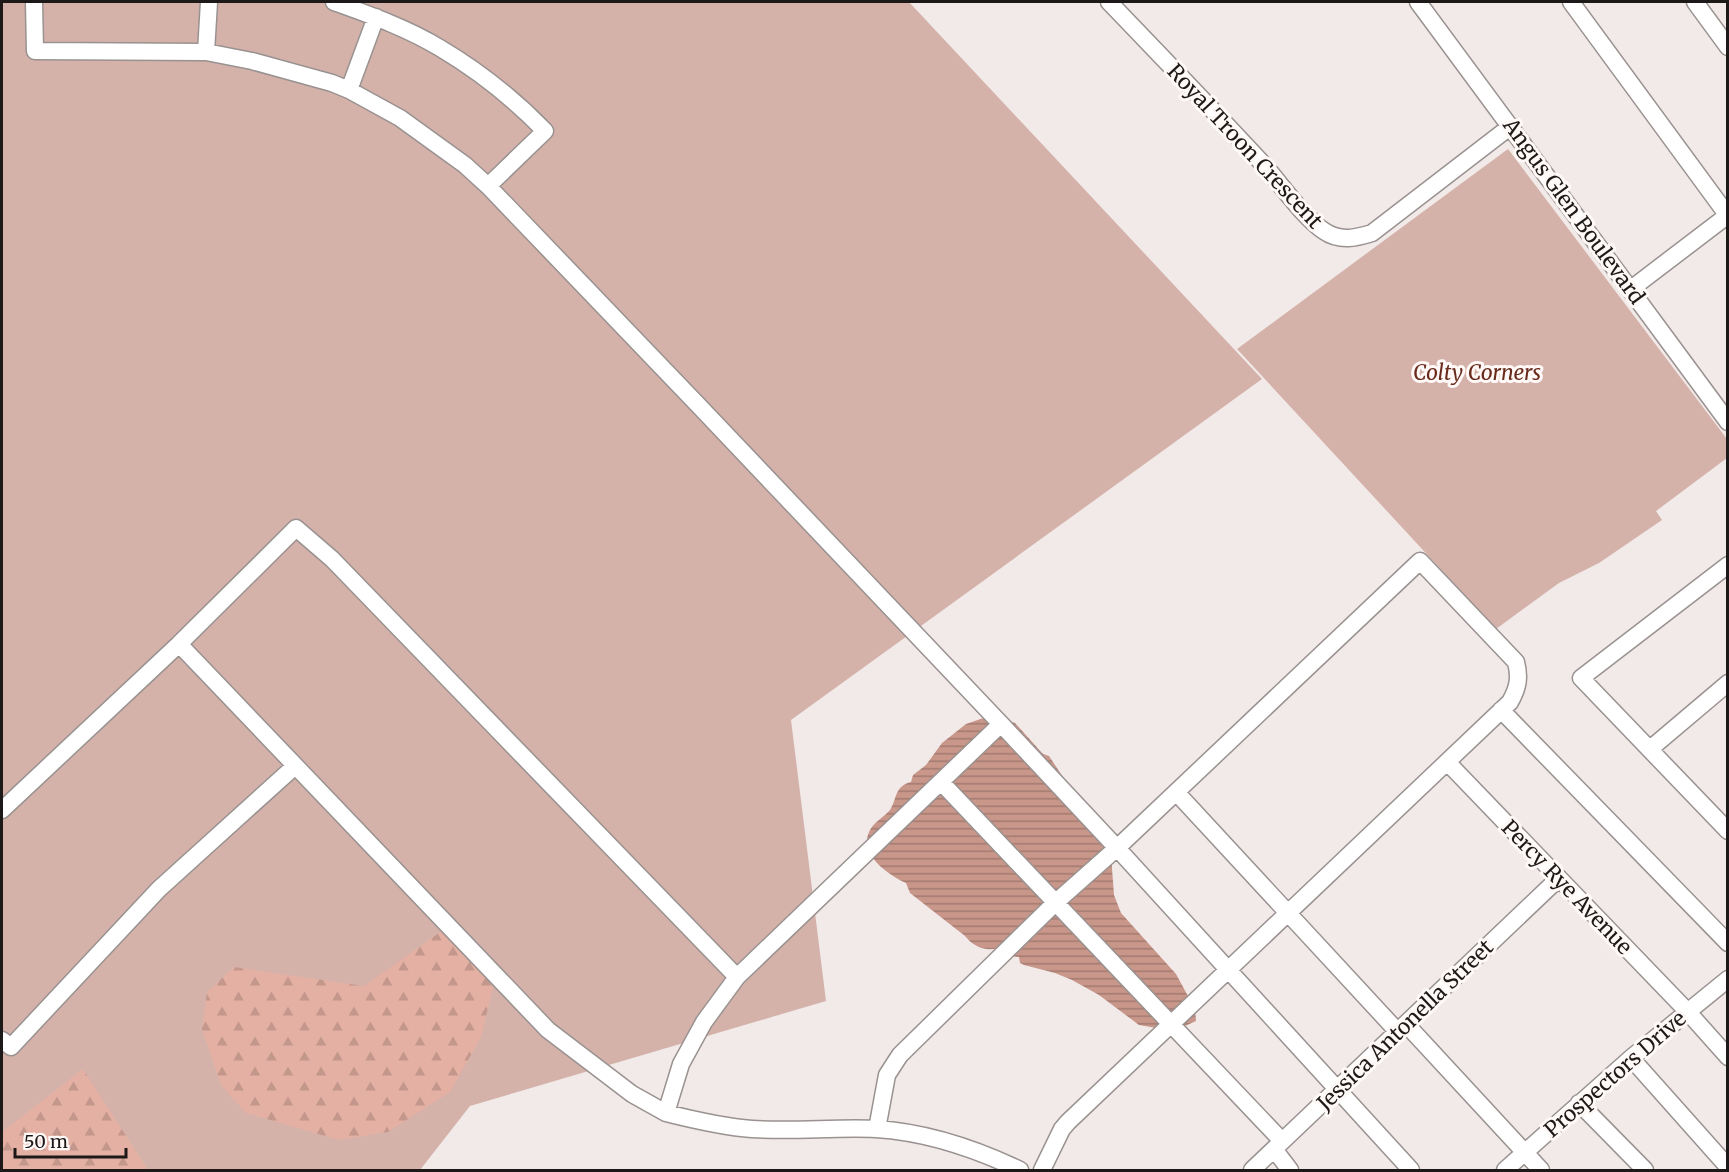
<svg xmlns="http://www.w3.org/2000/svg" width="1729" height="1172" font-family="Merriweather,serif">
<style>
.green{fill:#d4b2aa}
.forest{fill:url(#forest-firs)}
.water{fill:url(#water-rules)}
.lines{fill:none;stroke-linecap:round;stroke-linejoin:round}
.minor-casing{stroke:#999290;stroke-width:19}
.minor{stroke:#fff;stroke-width:16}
.labels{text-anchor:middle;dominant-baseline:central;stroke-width:6;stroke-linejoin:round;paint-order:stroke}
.street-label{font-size:21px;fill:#1c1918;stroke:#fef8f7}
.park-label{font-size:21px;font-style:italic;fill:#692a1b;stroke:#fef8f7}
</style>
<defs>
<pattern id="forest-firs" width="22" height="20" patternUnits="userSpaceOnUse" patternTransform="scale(1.5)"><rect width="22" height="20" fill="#e4b0a3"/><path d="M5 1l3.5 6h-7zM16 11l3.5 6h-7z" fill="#c3978c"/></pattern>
<pattern id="water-rules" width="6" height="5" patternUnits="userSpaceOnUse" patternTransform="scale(1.5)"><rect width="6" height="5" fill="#c9968a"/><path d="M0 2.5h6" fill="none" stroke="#a27a70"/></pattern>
</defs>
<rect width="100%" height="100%" fill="#f2eae9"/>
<!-- green -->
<path class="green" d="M2,2H909L1262,379L791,720L826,1001L470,1106L420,1170H2Z
M1508,149L1727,439V458L1656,511L1662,520L1599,563L1559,583L1496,629L1237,349Z"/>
<!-- forest -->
<path class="forest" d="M453,923L498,966L481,1037L450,1092L388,1132L339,1140L246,1113L221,1085L202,1029L207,992L234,967L364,986Z
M83,1069L148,1170H2V1132Z"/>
<!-- water -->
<path class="water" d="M992,715L1015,723L1043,754L1049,756L1069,786L1111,855L1114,895L1121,913L1176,974L1195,1009L1196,1021L1174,1031L1139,1025L1099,995L1072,980L1055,973L1024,965L1020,963L1019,957L1003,955L998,948C985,952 973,946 965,936L910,893L906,883C889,875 857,854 870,830C874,822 884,817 890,810C897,800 894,786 911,782L913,775L926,765L942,743L966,724Z"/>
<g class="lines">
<!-- minor casing -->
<g class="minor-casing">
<path id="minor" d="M34,2L35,51L206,52L252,61L332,83L349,90L400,118L465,165L488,186L700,407L1001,724
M334,2C370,15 407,28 440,48C477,70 515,100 545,131L488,186
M1109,2C1161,56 1212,109 1263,164C1281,184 1303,217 1324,231C1340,242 1356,238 1372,233L1511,126
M1418,2L1728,422
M1571,2L1728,216
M1695,2L1728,47
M206,52L209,2
M349,90L376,17
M1631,289L1728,215
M1728,565L1581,678L1728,831
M1501,710L1728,943
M1650,749L1728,683
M1448,763L1687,1011L1728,1057
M941,782L1282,1141
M1176,792L1398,1032
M2,810L179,644
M1406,1024L1541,1170
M2,1040L11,1047L159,889L295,766
M1631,1058L1728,1167
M1579,1103L1645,1170
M666,1113L632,1094L548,1030L179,644L296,528L332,559L737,977
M877,1129L887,1075L900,1055L1055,903L1117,848L1420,561L1516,662C1520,678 1518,688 1510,702L1068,1122L1062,1129L1042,1170
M1274,1149L1290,1170
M1020,1170C976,1149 925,1132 876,1129C835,1127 793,1132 752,1129C723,1127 694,1120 666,1113L681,1064L704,1022L737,977L1001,724L1117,848L1411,1170
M1252,1170L1559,878
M1505,1170L1631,1058L1728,979"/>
</g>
<!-- minor -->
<use href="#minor" class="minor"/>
</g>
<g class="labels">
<!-- street labels -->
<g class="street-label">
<text transform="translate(1245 146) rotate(47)">Royal Troon Crescent</text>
<text transform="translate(1574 211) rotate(54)">Angus Glen Boulevard</text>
<text transform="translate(1567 887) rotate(46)">Percy Rye Avenue</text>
<text transform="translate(1405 1025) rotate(-44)">Jessica Antonella Street</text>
<text transform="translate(1615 1074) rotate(-41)">Prospectors Drive</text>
</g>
<!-- park labels -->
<g class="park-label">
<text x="1477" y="372">Colty Corners</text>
</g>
</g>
<!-- border -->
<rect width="1729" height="1172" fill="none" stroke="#1c1918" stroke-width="6"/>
<!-- scale -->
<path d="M15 1148v9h111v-9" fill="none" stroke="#1c1918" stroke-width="3"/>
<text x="24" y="1148" font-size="18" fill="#1c1918" stroke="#fef8f7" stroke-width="4.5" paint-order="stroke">50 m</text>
</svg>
